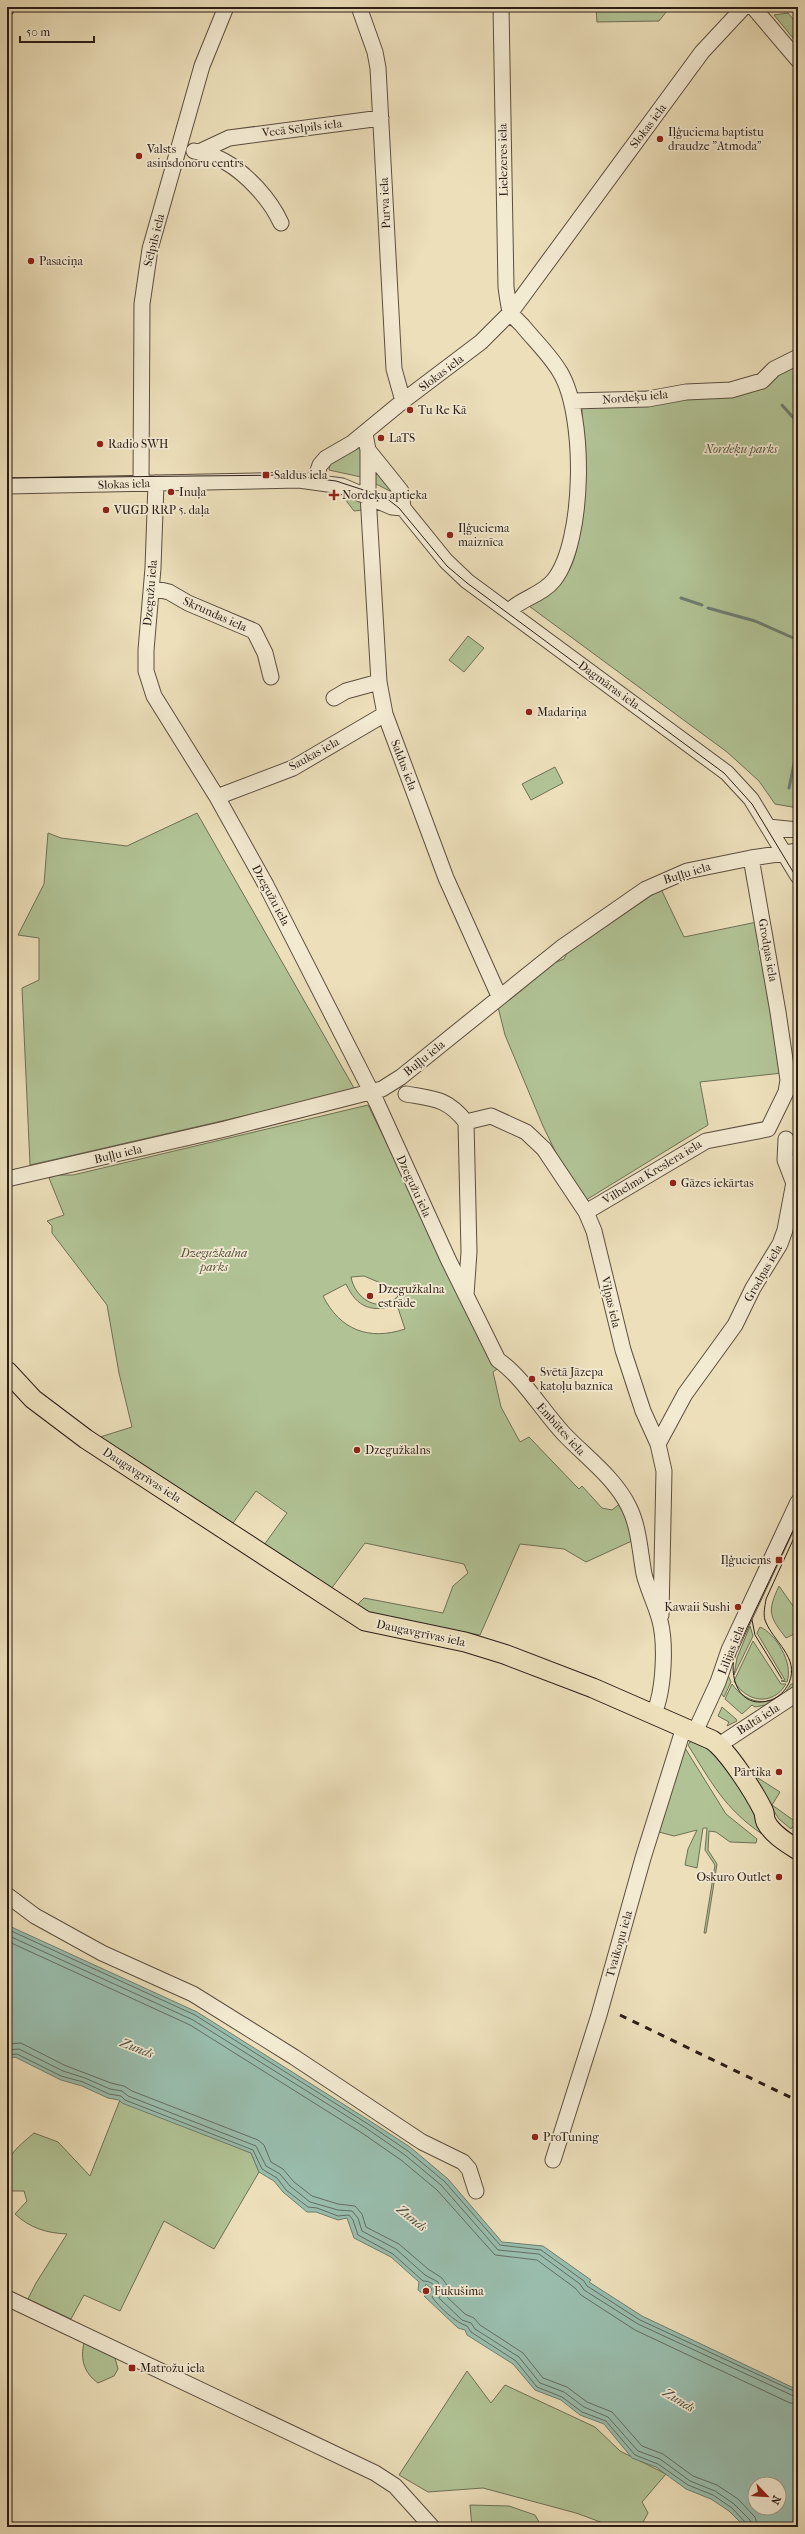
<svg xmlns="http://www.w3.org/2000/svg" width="805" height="2534" font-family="'IM FELL French Canon',serif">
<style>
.green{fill:#b1c395;stroke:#6e7056;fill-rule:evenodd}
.water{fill:#99bdad;stroke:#6d7d71;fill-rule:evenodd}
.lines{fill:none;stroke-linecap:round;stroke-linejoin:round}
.shore{stroke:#626d62;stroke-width:1}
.stream{stroke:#6d7d71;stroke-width:3}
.minor-casing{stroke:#5b4e40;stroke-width:17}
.major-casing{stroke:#2b1d17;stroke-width:21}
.minor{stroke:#f3ead2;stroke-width:15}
.major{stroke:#ecdfba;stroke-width:19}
.tram{stroke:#2b1d17;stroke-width:1}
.rail{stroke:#2b1d17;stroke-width:3;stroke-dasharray:7 7;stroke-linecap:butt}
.poi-dot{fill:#8f2418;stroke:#f3ead2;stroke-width:1.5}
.labels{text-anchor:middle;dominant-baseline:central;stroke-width:3.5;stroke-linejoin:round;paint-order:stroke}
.street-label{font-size:12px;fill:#2b1d17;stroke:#f3ead2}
.poi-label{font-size:12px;fill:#2b1d17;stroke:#f3ead2;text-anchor:start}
.park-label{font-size:12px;font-style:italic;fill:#534f3d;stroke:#f3ead2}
.water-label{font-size:13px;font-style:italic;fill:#4c4d44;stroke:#f3ead2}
</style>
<rect width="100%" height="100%" fill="#ecdfba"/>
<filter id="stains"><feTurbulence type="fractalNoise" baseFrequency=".005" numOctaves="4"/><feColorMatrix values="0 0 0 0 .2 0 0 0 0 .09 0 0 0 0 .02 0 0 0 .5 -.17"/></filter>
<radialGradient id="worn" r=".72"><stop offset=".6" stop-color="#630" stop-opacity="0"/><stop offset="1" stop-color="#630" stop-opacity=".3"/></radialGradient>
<!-- green -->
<path class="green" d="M596,7H670L659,21L597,22Z
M788,13L798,25V44L774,15Z
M798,362V808L775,804L759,781L727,752L529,606C542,597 555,590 565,577C590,544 582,447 582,405L652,404L783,368Z
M358,447L361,448V477L329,470L330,464Z
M374,468L393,486L390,491L374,483Z
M339,491L360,498L363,510L354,511Z
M468,636L484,648L464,672L449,660Z
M555,767L563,783L531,800L522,784Z
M197,813L354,1088L348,1092L30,1165L22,988L39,980V938L18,935L44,884L48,833L61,838L127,846Z
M661,889L684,937L757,922L782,1073L700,1082L708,1125L586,1200L571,1184L543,1126L505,1035L498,1007L554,963L564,959L567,953Z
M368,1105L497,1369L493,1372L501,1407L520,1442L529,1437L574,1484L579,1489L582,1486L602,1508L612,1510L622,1502L634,1540L586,1562L564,1549L520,1544L480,1635L372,1615L357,1605L364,1598L443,1613L453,1586L468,1573L464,1564L365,1543L331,1589L264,1545L287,1513L256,1491L233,1523L100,1437L132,1427L119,1373L107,1305L52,1233V1226L47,1221L64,1215L49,1178L57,1175H73ZM364,1276L390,1287L398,1296C380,1315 355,1299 351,1277ZM346,1284C357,1308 372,1313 397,1305L405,1329C369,1341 340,1330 323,1296Z
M779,1586L798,1613V1632L786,1638C769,1616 767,1612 779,1586Z
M750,1626L753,1636L734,1675L737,1658Z
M760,1627C775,1633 794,1663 787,1682L781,1681L785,1680L757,1633Z
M753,1641L781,1684H786C772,1707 746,1702 734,1681Z
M728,1675L731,1682L724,1697L720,1692Z
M732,1684C747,1706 777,1709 791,1684H794V1688L771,1704L755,1707L752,1705L742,1714L725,1699Z
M722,1707L736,1719L737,1721L727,1726L729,1722L718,1716Z
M694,1741C699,1743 704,1745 708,1748C721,1757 756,1814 763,1830L762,1834C725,1809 711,1782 688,1745L690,1742Z
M685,1748L726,1814L757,1839L756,1843L730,1842L716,1832L709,1831L708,1850L717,1864L706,1933H704L715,1865L705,1850L707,1828H703L697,1868L685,1865L688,1849L697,1830L674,1836L659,1832Z
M755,1778H758L780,1792L772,1805L796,1822L791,1829L779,1819L754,1780Z
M120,2100L251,2153L259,2172L214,2249L164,2221L120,2311L84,2295L71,2319L28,2299L36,2283L67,2234C46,2233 30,2228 15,2214L27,2201L24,2191H7C7,2156 7,2156 34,2133L58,2142L90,2176Z
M84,2343L115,2358L118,2369L114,2376L98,2383C84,2373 80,2359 84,2343Z
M467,2371L491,2403L505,2385L595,2427L620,2451L666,2474L642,2502L648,2513L642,2524L636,2527H614L576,2513L483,2488L428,2492L399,2475Z
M470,2505L509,2506L535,2515L542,2527H472Z"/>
<!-- water -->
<path class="water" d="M7,1925L197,2012L370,2121L410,2147L448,2179L502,2242L543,2246L591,2280L589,2282L642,2316L798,2390V2527L744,2526L729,2511L711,2499L686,2489L656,2467L632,2458L604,2424L580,2415L561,2400L535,2390L513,2364L467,2335L465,2330L458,2328L424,2296L428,2295L432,2289L426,2284L422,2293L418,2290L419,2282L391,2257L354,2238L347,2218L338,2220L316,2212H307L283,2192L274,2181L259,2172L251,2153L122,2103L119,2100L108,2098L82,2086L61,2080L15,2057L7,2059ZM755,2484H779V2508H755Z"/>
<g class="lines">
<!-- shore -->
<path class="shore" d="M7,1929L195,2015L368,2124L408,2151L445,2182L500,2245L541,2250L584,2281L587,2286L640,2320L798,2393
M7,1935L193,2020L366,2128L405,2155L441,2185L498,2250L539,2254L580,2284L584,2290L638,2324L798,2398
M7,1941L190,2025L362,2133L401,2160L437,2190L495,2255L537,2260L575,2288L581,2295L635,2330L790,2403L798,2404
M7,2044L21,2043L64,2065L111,2083L124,2086L132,2091L258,2140L264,2145L271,2162L283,2169L294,2182L312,2196L338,2204L355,2206L362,2214L366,2227L399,2244L428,2269L442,2278L447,2285V2297L465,2314L474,2318L480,2325L523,2353L543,2378L567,2387L587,2402L612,2412L642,2446L663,2454L693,2476L717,2485L738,2499L755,2517L758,2527
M7,2050L19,2049L63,2071L85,2078L110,2089L122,2091L128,2096L256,2146L266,2166L280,2174L290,2186L310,2202L338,2210L352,2211L358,2218L362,2231L396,2249L425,2275L438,2282L441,2289L439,2298L462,2320L471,2323L475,2329L519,2357L540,2383L564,2392L584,2407L608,2417L638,2451L660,2459L690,2481L715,2491L734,2504L750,2520L752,2527
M7,2055L17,2054L61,2076L83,2082L109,2094L121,2096L125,2100L253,2150L262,2169L277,2178L286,2190L308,2207L317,2208L338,2216L349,2215L353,2220L358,2235L393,2254L423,2281C429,2281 436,2284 436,2291L432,2297C440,2308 455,2322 467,2326L471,2332L516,2361L537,2387L562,2397L582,2412L606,2421L635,2455L658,2464L688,2485L713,2495L732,2508L746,2523L747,2527"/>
<!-- stream -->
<path class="stream" d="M782,405L798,423
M681,598L702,605
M708,608L755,621L798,640
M789,788L798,745"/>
<!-- minor casing -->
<g class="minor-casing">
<path id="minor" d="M359,7L375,52L378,68L394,369L403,401
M501,7L506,287C507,294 508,303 510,311C512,316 518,321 522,325C534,340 550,355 560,372C586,414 585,541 554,580C542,595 522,598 509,611
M753,7L798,60
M7,8V7
M194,151C203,153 216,156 224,161C247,174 270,199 281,223
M199,152L229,138L381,118
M572,401L648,399L686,392L731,390L762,381L774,369L798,357
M365,434L368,450L401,491L403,508L446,561L467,581L727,773L751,799L798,876
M368,450V495L379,682L385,714L446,878L499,996
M314,482L320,465L326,458L352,443L403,401L481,342L511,312L702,52L744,7
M141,483L142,304L150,249L202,66L226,7
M156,483L153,568L146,650V671L154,696L217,797L266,885L377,1103L448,1259L498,1360C523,1377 543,1412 564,1434C586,1457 615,1478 629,1507C639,1527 640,1552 644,1574C648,1590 656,1605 660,1621C666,1644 664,1691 654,1713
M7,486L299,480L342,486L392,507L403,508
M152,588L169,592L188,603L254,631L265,653L271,677
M334,698L346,691L379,682
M217,797L293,768L385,714
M768,827L798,830
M751,858L778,1012L788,1080L786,1092L768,1129
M406,1094C434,1099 447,1098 466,1122
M466,1122L491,1116L526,1132L544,1149L586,1212L594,1231L623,1350L643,1411L658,1444L664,1471L661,1615
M466,1122L469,1252L466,1295
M786,1139L785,1160L793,1181
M7,1179L225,1129L382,1089L401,1077L561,948L646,889L687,871L751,858L798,851
M586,1212L706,1141L768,1129
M658,1444L685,1394L735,1325L753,1288L780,1244L785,1230L798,1161
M695,1732L718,1682L729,1650L798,1502
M719,1745L798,1693
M7,1895L35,1916L102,1953L193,1994L294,2057L422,2142L463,2162L469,2169L476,2191
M553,2160L599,2015L643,1858L684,1727
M7,2298L375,2473L395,2486L432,2527"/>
</g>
<!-- major casing -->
<g class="major-casing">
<path id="major" d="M7,1371L33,1399L86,1439L365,1621L465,1642L504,1654L593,1688L712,1740C728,1751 754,1792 763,1810C765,1813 764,1818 766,1822C772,1834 787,1843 798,1850"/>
</g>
<!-- minor -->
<use href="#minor" class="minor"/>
<!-- major -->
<use href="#major" class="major"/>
<!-- tram -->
<path class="tram" d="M7,478L289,475L336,481L385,497L399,508L447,566L467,583L724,773L752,804L798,880
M798,1520L736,1651C727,1676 739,1711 771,1700C779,1697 785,1691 789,1683C800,1657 773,1642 765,1620C763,1614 765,1606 766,1599L798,1529
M752,1620L755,1635L782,1679"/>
<!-- rail -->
<path class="rail" d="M620,2015L798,2101"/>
</g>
<!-- markers -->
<g class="poi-dot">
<circle cx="660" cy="139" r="4"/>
<circle cx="139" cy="156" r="4"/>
<circle cx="31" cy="261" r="4"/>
<circle cx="410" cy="410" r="4"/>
<circle cx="381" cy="438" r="4"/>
<circle cx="100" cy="444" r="4"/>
<rect x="262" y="471" width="8" height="8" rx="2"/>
<circle cx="171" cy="492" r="4"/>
<path d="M332 489h4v4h4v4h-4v4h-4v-4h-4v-4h4z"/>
<circle cx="106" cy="510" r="4"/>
<circle cx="450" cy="535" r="4"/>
<circle cx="529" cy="712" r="4"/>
<circle cx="673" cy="1183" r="4"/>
<circle cx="370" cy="1296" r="4"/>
<circle cx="532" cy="1379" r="4"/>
<circle cx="357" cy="1450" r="4"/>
<rect x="775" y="1556" width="8" height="8" rx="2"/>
<circle cx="738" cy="1607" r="4"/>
<circle cx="779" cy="1772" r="4"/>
<circle cx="779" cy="1877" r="4"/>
<circle cx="535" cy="2137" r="4"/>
<circle cx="426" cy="2291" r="4"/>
<rect x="128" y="2364" width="8" height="8" rx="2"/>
</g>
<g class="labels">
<!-- street labels -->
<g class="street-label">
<text transform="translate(648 126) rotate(-53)">Slokas iela</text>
<text transform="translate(302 128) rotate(-7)">Vecā Sēlpils iela</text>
<text transform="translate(503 160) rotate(-91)">Lielezeres iela</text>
<text transform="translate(385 203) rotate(-93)">Purva iela</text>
<text transform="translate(154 240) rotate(-76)">Sēlpils iela</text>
<text transform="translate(441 373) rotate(-37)">Slokas iela</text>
<text transform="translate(635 397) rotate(-5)">Nordeķu iela</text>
<text transform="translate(124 484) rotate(-2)">Slokas iela</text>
<text transform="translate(150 593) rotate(-85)">Dzegužu iela</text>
<text transform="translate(215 614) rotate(24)">Skrundas iela</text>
<text transform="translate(609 685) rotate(36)">Dagmāras iela</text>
<text transform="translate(314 754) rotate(-29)">Saukas iela</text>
<text transform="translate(404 765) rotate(69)">Saldus iela</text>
<text transform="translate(687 873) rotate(-17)">Buļļu iela</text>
<text transform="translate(271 895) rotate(62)">Dzegužu iela</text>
<text transform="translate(768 950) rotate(80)">Grodņas iela</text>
<text transform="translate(424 1058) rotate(-39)">Buļļu iela</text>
<text transform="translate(118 1154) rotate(-13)">Buļļu iela</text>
<text transform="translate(652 1172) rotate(-31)">Vilhelma Kreslera iela</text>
<text transform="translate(414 1186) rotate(65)">Dzegužu iela</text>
<text transform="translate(763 1273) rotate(-60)">Grodņas iela</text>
<text transform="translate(611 1302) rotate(77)">Viļņas iela</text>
<text transform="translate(561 1429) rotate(48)">Embūtes iela</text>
<text transform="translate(142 1475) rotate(33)">Daugavgrīvas iela</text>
<text transform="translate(421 1633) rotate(12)">Daugavgrīvas iela</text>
<text transform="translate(731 1650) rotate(-68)">Lilijas iela</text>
<text transform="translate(758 1719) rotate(-32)">Baltā iela</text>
<text transform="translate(619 1944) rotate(-74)">Tvaikoņu iela</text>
</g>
<!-- poi labels -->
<g class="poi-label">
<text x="668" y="132">Iļģuciema baptistu<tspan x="668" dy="14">draudze "Atmoda"</tspan></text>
<text x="147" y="149">Valsts<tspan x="147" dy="14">asinsdonoru centrs</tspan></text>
<text x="39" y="261">Pasaciņa</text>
<text x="418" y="410">Tu Re Kā</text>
<text x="389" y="438">LaTS</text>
<text x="108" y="444">Radio SWH</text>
<text x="274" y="475">Saldus iela</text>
<text x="179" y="492">Inuļa</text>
<text x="342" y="495">Nordeķu aptieka</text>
<text x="114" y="510">VUGD RRP 5. daļa</text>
<text x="458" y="528">Iļģuciema<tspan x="458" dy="14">maiznīca</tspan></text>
<text x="537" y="712">Madariņa</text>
<text x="681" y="1183">Gāzes iekārtas</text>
<text x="378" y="1289">Dzegužkalna<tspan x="378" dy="14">estrāde</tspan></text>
<text x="540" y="1372">Svētā Jāzepa<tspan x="540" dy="14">katoļu baznīca</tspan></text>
<text x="365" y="1450">Dzegužkalns</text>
<text x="771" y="1560" text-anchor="end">Iļģuciems</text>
<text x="730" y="1607" text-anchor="end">Kawaii Sushi</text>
<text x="771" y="1772" text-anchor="end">Pārtika</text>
<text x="771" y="1877" text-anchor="end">Oskuro Outlet</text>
<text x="543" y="2137">ProTuning</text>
<text x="434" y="2291">Fukušima</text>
<text x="140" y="2368">Matrožu iela</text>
</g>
<!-- park labels -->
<g class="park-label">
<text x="741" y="449">Nordeķu parks</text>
<text x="214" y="1253">Dzegužkalna<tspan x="214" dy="14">parks</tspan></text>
</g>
<!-- water labels -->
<g class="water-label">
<text transform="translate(137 2048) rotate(22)">Zunds</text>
<text transform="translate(412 2218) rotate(39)">Zunds</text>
<text transform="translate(679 2400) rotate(31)">Zunds</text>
</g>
</g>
<!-- margin -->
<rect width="805" height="2534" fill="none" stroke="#ecdfba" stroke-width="24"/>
<rect x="8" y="8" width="789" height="2518" fill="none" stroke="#2b1d17" stroke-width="2"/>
<rect x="12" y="12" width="781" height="2510" fill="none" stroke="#2b1d17"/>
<!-- north arrow -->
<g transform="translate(767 2496) rotate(115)"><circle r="19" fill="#f3ead2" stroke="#a39887"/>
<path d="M0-3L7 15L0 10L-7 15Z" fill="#8f2418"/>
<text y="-6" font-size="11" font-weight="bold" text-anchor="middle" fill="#2b1d17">N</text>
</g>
<!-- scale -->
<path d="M20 36v6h74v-6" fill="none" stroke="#2b1d17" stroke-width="2"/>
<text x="26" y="36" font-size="12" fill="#2b1d17" stroke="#f3ead2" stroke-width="3" paint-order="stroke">50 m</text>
<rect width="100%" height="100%" filter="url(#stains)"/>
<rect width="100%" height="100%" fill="url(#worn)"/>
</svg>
